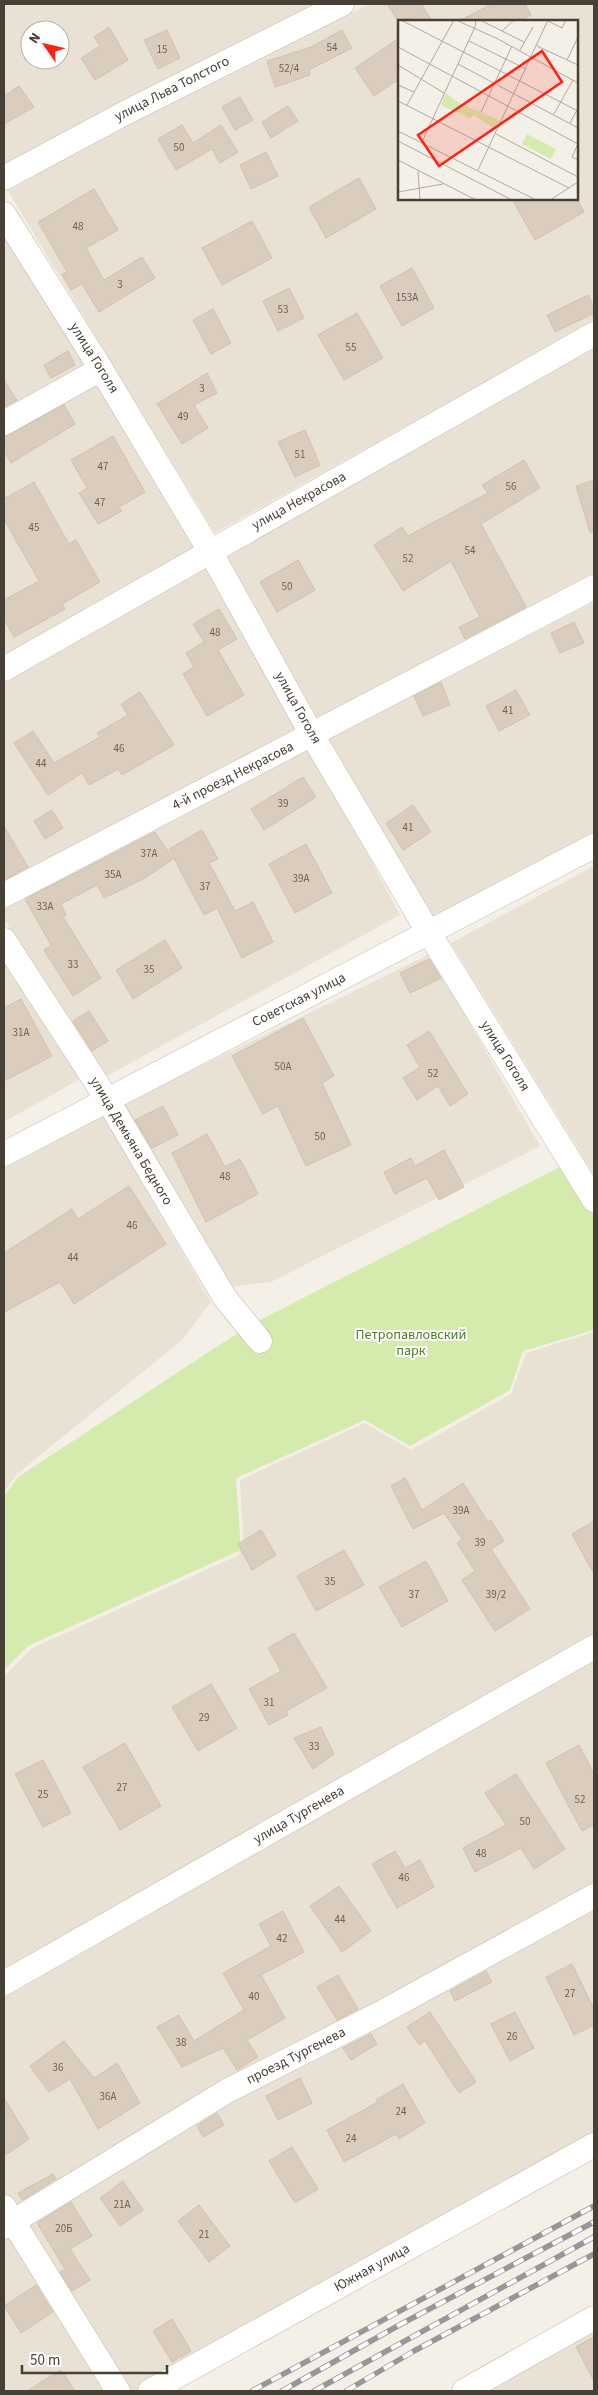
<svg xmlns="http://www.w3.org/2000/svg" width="598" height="2395" font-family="'Source Sans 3',sans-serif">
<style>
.residential{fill:#e9e1d4;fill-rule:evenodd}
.green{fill:#d5ebad}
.building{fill:#dacdbe;stroke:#d2c1ae}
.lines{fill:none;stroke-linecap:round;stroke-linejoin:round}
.minor-casing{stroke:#c4b9ac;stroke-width:25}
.minor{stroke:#fff;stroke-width:24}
.rail-casing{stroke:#979797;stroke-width:5.5}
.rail{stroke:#fff;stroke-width:4;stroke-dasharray:11;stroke-linecap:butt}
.labels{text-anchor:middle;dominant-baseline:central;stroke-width:4;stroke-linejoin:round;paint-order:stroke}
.number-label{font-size:11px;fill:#6c6257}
.street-label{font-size:14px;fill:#483f35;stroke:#fff}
.park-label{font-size:14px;fill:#4e7e24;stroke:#fff}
.inset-road{fill:none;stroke:#afa9a0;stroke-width:1}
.view{fill:#ff2213;fill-opacity:0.15;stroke:#ff2213;stroke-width:2.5}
.inset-edge{fill:none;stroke:#483f35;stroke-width:2.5}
</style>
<rect width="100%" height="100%" fill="#f4efe7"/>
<!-- residential -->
<path class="residential" d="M4,4H318L4,170ZM30,30H60V60H30Z
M369,4H594V320L215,533L8,191L120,128ZM399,21H577V199H399Z
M4,212L96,368L4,419Z
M594,344V574L316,719L222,554Z
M99,375L205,550L4,665V428Z
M207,561L302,732L4,891V675Z
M594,602V835L430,921L327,740Z
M310,746L400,915L105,1077L4,919V901Z
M594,866V1174L451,943Z
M430,954L540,1146L271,1282L229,1287L121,1105Z
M4,958L82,1078L4,1122Z
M100,1111L211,1302L182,1340L17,1474L4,1492V1162Z
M594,1332V1640L4,1977V1676L32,1648L239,1555L243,1536L240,1480L365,1423L411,1450L511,1394L526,1353Z
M594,1651V1893L14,2218L4,2201V1987Z
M594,1902V2137L137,2391H124L22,2225L229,2097Z
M4,2224L106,2391H4Z
M594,2330V2391H485Z"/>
<!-- green -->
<path class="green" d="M568,1163L594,1206V1330L523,1351L510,1390L410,1446L365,1420L236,1478L241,1550L28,1646L4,1670V1496L18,1477L250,1325Z"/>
<!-- building -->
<path class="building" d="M387,4H421L432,21H398Z
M492,4H525L531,15L519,21H459Z
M109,27L128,60L95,80L81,58L100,46L94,37Z
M167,30L180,58L158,69L144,40Z
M342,30L352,48L309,70L310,75L275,87L267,61L311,47Z
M399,38V79L374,96L355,68Z
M19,86L34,107L4,124V96Z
M240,97L253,120L235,130L222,107Z
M288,106L298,121L271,138L262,122Z
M182,125L193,143L221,125L238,152L220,163L212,149L176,170L158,139Z
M266,152L278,176L251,189L240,165Z
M359,178L376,209L326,238L309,207Z
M94,189L118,230L86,248L104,280L142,257L155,278L99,312L82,284L71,290L62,274L67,272L38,222Z
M512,199H577L584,212L535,240Z
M252,221L272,258L222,285L202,248Z
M412,268L434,308L402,326L380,286Z
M289,288L304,318L278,331L263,301Z
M588,295L594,307V313L555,332L547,315Z
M213,309L231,343L211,354L193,320Z
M357,313L383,358L344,380L318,335Z
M68,351L75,365L51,378L44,365Z
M207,373L217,393L194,405L208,428L182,444L157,404Z
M4,381L17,400L4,407Z
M64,405L75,424L11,463L4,450V437Z
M305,430L320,465L295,477L278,442Z
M113,436L145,492L119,507L122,511L98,524L79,493L87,488L71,460Z
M524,460L540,488L481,524L526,607L465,639L459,627L480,617L451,561L403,591L374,545L402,527L408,536L488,493L482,485Z
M594,480V532H590L576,486Z
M34,482L69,544L76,540L100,582L62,604L65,609L14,637L4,619V600L39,581L4,519V499Z
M298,560L315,590L277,612L260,582Z
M219,609L237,639L218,650L244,695L207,716L183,674L194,667L186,653L204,642L193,624Z
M574,622L584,643L560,653L551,633Z
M441,682L450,705L423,716L414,696Z
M516,690L530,715L499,731L486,706Z
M140,692L174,745L122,775L118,769L89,785L82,773L48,795L14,743L33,731L54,763L100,737L97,733L128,715L121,704Z
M303,777L316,797L264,830L251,809Z
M413,805L431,832L403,850L386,823Z
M52,810L63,828L45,839L34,821Z
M4,826L28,867L4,880Z
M202,830L218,859L209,863L235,911L253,902L273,942L242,958L217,908L204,915L169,849Z
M155,832L173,859L145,878L104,898L97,885L61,904L66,915L63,917L101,978L73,996L44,950L51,945L25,899Z
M306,844L332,893L295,913L269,864Z
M165,940L182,968L133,999L116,970Z
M429,959L441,978L410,993L400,973Z
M21,999L52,1056L4,1081V1008Z
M89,1011L108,1041L92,1051L73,1021Z
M303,1018L334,1076L322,1083L351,1145L306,1166L278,1106L263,1114L232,1056Z
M429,1031L468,1094L450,1106L438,1086L417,1100L403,1078L420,1067L407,1045Z
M163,1106L178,1135L152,1148L135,1120Z
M207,1134L225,1167L240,1159L258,1194L206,1222L172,1153Z
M444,1150L464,1187L439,1200L427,1178L395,1194L384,1172L411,1158L415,1166Z
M129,1186L166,1244L74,1304L60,1282L4,1312V1253L72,1209L78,1219Z
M405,1478L422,1510L463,1483L488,1522L491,1520L504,1541L491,1549L530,1609L495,1631L462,1580L475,1571L457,1543L462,1539L444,1513L413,1529L408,1520L391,1486Z
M594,1521V1574L572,1534Z
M261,1530L276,1555L252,1570L238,1544Z
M344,1550L364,1585L316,1611L297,1576Z
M426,1561L448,1601L402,1627L379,1587Z
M294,1633L327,1688L286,1711L288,1715L269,1725L249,1689L281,1671L268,1648Z
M211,1684L237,1728L198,1751L172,1707Z
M321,1727L334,1754L313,1769L294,1738Z
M125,1743L161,1806L120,1830L83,1767Z
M579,1745L594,1774V1824L582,1831L546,1763Z
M43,1760L71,1813L43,1827L15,1774Z
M516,1774L565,1849L534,1869L521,1848L475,1872L463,1848L506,1825L485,1793Z
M395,1851L405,1868L420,1860L434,1887L397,1908L372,1864Z
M339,1886L371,1931L342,1952L310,1906Z
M283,1911L304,1952L261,1975L285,2018L247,2040L258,2057L237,2070L223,2048L182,2067L157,2027L179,2015L194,2041L244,2010L223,1973L271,1946L259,1924Z
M572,1964L594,2009V2025L574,2035L546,1977Z
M486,1971L492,1982L455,2001L450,1991Z
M338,1975L358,2009L337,2020L317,1987Z
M430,2012L476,2082L459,2093L425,2041L419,2045L407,2027Z
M515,2012L534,2048L510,2061L491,2024Z
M371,2034L377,2044L351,2060L343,2048Z
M64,2041L94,2078L117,2063L140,2103L98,2129L70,2079L49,2092L30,2066Z
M300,2078L312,2103L278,2120L266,2096Z
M403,2084L425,2123L399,2139L396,2134L344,2162L327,2130L378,2102L376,2100Z
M4,2098L29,2139L4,2156Z
M217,2113L224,2125L203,2137L197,2126Z
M292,2147L318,2189L295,2203L269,2161Z
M53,2174L56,2179L22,2200L18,2193Z
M123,2181L143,2210L120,2226L100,2198Z
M71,2202L92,2236L70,2249L90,2280L72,2291L60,2272L65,2269L37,2223Z
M199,2205L230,2246L209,2262L178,2221Z
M36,2285L53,2312L21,2333L4,2306Z
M172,2319L191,2351L172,2362L153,2331Z
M594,2337V2381L576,2347Z
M61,2370L75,2391H27Z"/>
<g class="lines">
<!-- minor casing -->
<g class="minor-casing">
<path id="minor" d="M4,178L127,112L342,4
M4,214L101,369L210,551L312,735L429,933L594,1200
M4,423L101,369
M4,669L594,334
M4,895L594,587
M4,940L107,1099L225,1298L260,1341
M4,1154L594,846
M4,1983L594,1647
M4,2207L118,2391
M4,2227L227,2091L379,2014L594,1896
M150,2391L594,2145
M464,2391L594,2318"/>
</g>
<!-- minor -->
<use href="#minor" class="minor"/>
<!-- rail casing -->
<g class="rail-casing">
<path id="rail" d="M252,2391L594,2206
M282,2391L403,2323L594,2222
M314,2391L594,2237
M346,2391L414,2351L594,2254"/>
</g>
<!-- rail -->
<use href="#rail" class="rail"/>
</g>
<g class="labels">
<!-- number labels -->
<g class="number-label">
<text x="332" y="47">54</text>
<text x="162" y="49">15</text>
<text x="289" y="68">52/4</text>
<text x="179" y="147">50</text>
<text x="78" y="226">48</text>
<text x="120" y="284">3</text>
<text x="407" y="297">153А</text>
<text x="283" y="309">53</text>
<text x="351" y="347">55</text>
<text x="202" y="388">3</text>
<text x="183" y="416">49</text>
<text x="300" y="454">51</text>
<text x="103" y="466">47</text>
<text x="511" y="486">56</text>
<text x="100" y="502">47</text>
<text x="34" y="527">45</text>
<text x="470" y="550">54</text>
<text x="408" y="558">52</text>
<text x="287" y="586">50</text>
<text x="215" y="632">48</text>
<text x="508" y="710">41</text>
<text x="119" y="748">46</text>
<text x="41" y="763">44</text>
<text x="283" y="803">39</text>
<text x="408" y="827">41</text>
<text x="149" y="853">37А</text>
<text x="113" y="874">35А</text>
<text x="301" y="878">39А</text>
<text x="205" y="886">37</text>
<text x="45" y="906">33А</text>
<text x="73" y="964">33</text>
<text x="149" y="969">35</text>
<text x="21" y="1032">31А</text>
<text x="283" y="1066">50А</text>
<text x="433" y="1073">52</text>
<text x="320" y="1136">50</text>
<text x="225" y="1176">48</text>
<text x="132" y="1225">46</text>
<text x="73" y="1257">44</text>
<text x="461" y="1510">39А</text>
<text x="480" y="1542">39</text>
<text x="330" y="1581">35</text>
<text x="414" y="1594">37</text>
<text x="496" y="1594">39/2</text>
<text x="269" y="1702">31</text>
<text x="204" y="1717">29</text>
<text x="314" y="1746">33</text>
<text x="122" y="1787">27</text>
<text x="43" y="1794">25</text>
<text x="580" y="1799">52</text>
<text x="525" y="1821">50</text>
<text x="481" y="1853">48</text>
<text x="404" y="1877">46</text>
<text x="340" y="1919">44</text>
<text x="282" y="1938">42</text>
<text x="570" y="1993">27</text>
<text x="254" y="1996">40</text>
<text x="512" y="2036">26</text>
<text x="181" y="2042">38</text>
<text x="58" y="2067">36</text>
<text x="108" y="2096">36А</text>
<text x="401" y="2111">24</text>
<text x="351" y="2138">24</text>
<text x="122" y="2204">21А</text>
<text x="64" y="2228">20Б</text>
<text x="204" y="2234">21</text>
</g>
<!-- street labels -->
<g class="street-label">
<text transform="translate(172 89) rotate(-27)">улица Льва Толстого</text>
<text transform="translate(94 358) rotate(58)">улица Гоголя</text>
<text transform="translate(299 501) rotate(-29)">улица Некрасова</text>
<text transform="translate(298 708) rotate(61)">улица Гоголя</text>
<text transform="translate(233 776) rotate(-27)">4-й проезд Некрасова</text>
<text transform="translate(299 1000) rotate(-27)">Советская улица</text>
<text transform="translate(505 1056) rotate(58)">улица Гоголя</text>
<text transform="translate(131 1141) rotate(59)">улица Демьяна Бедного</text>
<text transform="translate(299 1815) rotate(-30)">улица Тургенева</text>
<text transform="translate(296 2056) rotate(-27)">проезд Тургенева</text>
<text transform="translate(372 2268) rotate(-29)">Южная улица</text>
</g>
<!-- park labels -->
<g class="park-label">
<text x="411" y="1335">Петропавловский<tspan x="411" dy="16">парк</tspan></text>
</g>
</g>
<!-- overview -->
<g transform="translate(398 20)">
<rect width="180" height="180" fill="#f4efe7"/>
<path d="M48,73L61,83L103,101L99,111L76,95L72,98L43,85ZM129,114L158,129L153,139L124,124Z" fill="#d5ebad"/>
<path class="inset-road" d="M3,0L180,91M58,0L100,19L180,63M84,1L126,22M150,1L164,8L168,0M104,11L116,0M71,21L128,49M139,26L180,45M0,27L180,124M122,30L135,7M169,40L180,17M60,44L180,108M0,45L46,73M0,65L16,72M0,81L171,168M9,85L56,0M83,92L114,26M156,94L175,60M172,103L180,88M0,111L138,180M98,114L180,157M0,121L114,180M24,122L77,7L78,0M180,124L174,137L180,140M0,140L78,180M80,150L150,0M20,151L22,180M0,172L45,164M152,180L180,162"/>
<path class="view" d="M144,31L164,62L41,146L20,115Z"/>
<rect width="180" height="180" class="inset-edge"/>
</g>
<!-- border -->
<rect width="598" height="2395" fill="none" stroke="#483f35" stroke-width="10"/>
<!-- north arrow -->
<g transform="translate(45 45) rotate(304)"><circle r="24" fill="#ffffff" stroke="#b6b2ae"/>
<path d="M0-4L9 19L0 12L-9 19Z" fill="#ff2213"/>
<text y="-8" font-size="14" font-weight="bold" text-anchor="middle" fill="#483f35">N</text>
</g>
<!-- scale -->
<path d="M22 2365v8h145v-8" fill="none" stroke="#483f35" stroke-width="2.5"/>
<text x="30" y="2365" font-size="15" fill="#483f35" stroke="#ffffff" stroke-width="4" paint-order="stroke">50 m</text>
</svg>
